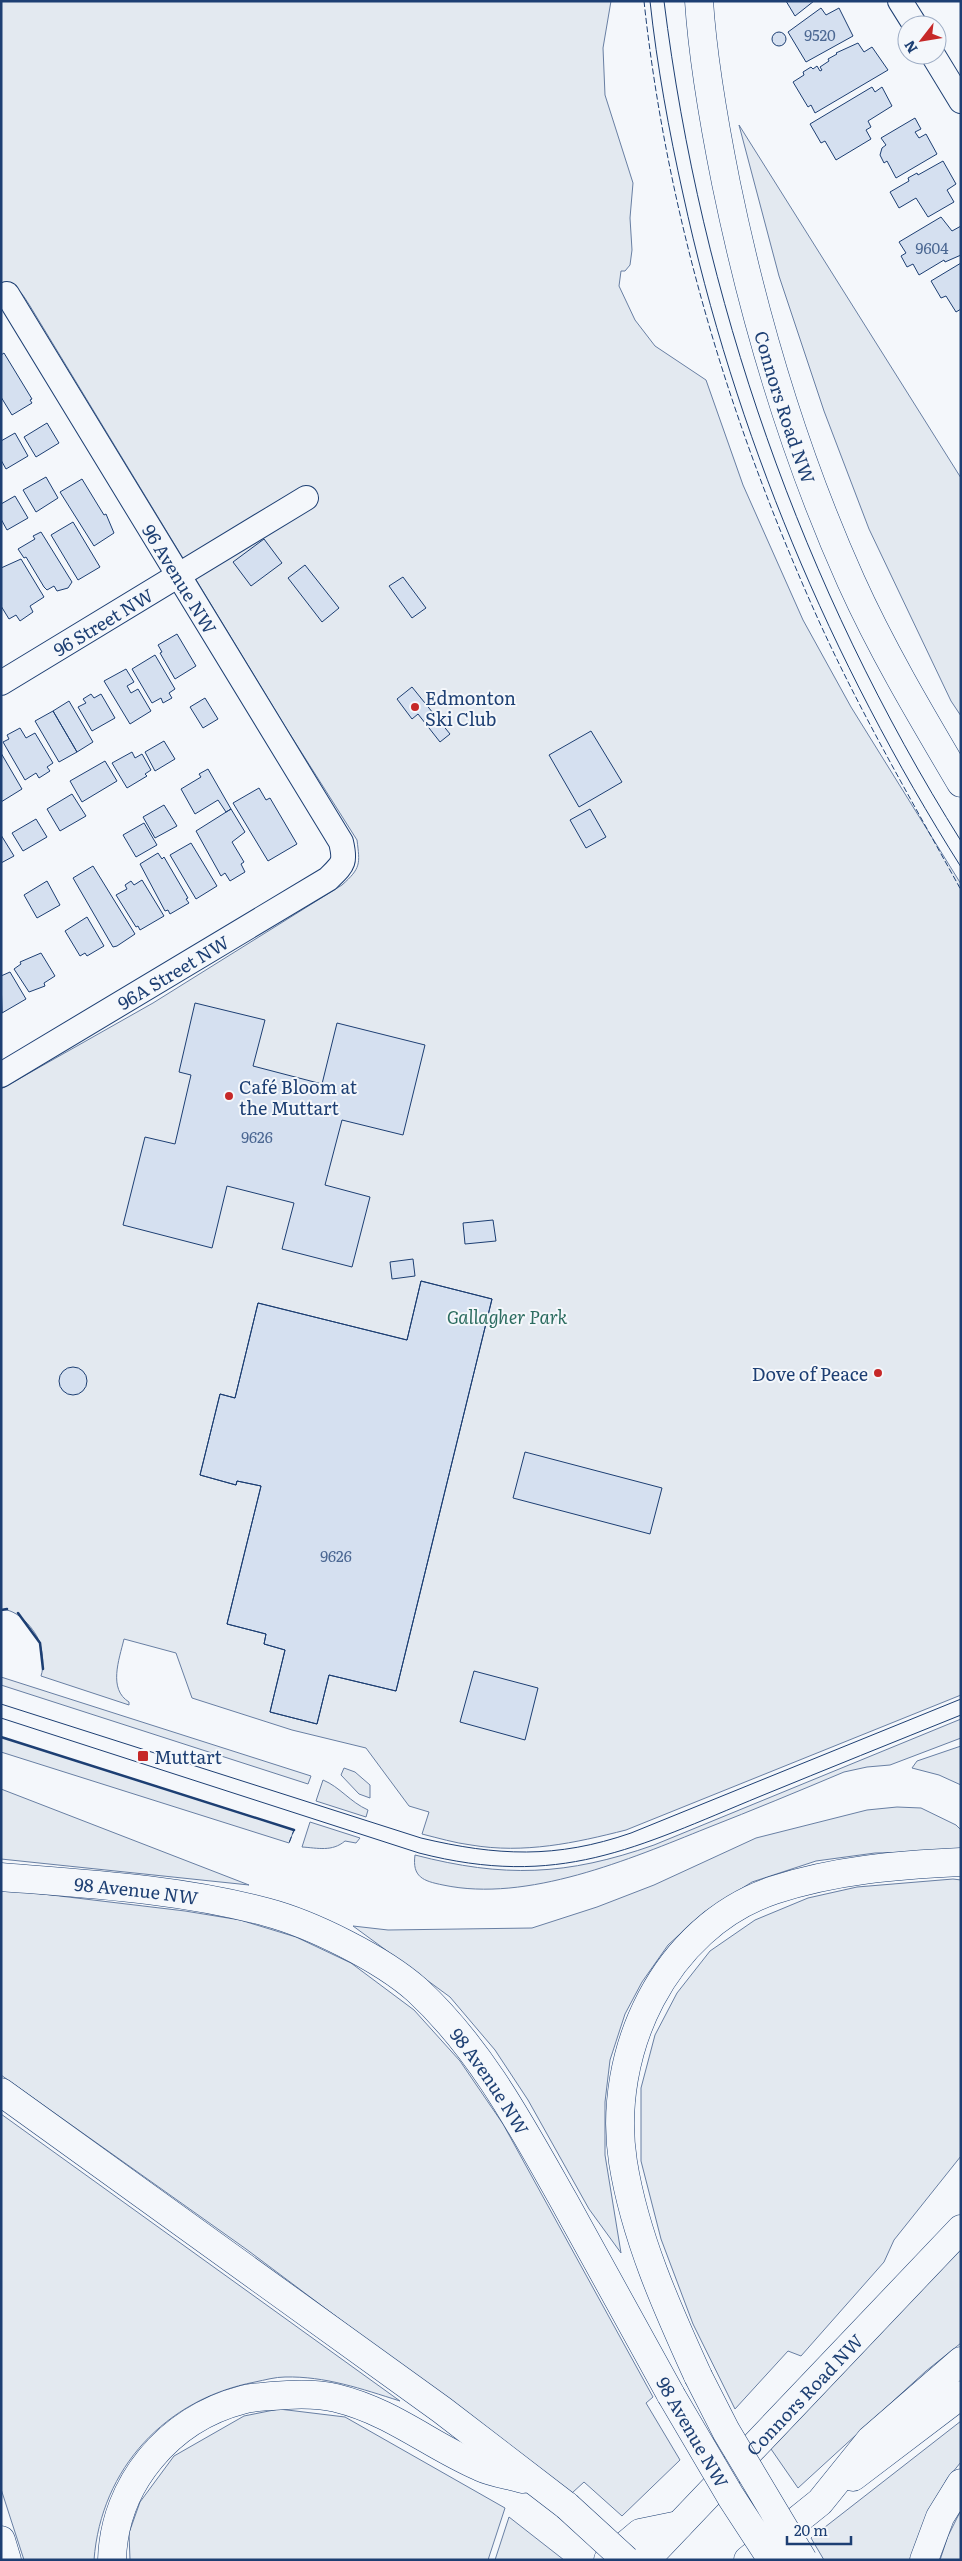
<svg xmlns="http://www.w3.org/2000/svg" width="962" height="2561" font-family="Literata,serif">
<style>
.green{fill:#e3e9f0;stroke:#687fa3}
.building{fill:#d5e0f0;stroke:#1d3f73}
.lines{fill:none;stroke-linecap:round;stroke-linejoin:round}
.minor-casing{stroke:#1d3f73;stroke-width:26}
.major-casing{stroke:#1d3f73;stroke-width:29}
.minor{stroke:#f4f7fb;stroke-width:24}
.major{stroke:#f4f7fb;stroke-width:28}
.tram{stroke:#1d3f73;stroke-width:1}
.major-bridge-casing{stroke:#1d3f73;stroke-width:29;stroke-linecap:butt}
.major-bridge{stroke:#f4f7fb;stroke-width:28}
.fence{stroke:#1d3f73;stroke-width:1;stroke-dasharray:6 2.5;stroke-linecap:butt}
.wall{stroke:#1d3f73;stroke-width:2.5}
.poi-dot{fill:#c62828;stroke:#f4f7fb;stroke-width:2}
.labels{text-anchor:middle;dominant-baseline:central;stroke-width:4;stroke-linejoin:round;paint-order:stroke}
.number-label{font-size:15px;fill:#4b6792}
.street-label{font-size:18px;fill:#1d3f73;stroke:#f4f7fb}
.poi-label{font-size:18px;fill:#1d3f73;stroke:#f4f7fb;text-anchor:start}
.park-label{font-size:18px;font-style:italic;fill:#2c6c60;stroke:#f4f7fb}
</style>
<rect width="100%" height="100%" fill="#f4f7fb"/>
<!-- green -->
<path class="green" d="M1,1H611L603,48L605,95L633,183L630,218L632,250L630,265L625,271H621L619,286L635,320L655,346L706,380L743,485L803,620L851,707L961,884V1695L626,1830C575,1843 524,1854 471,1845C455,1843 438,1838 422,1834L429,1812L409,1806L366,1748L292,1730L192,1698L176,1653L124,1639C119,1660 108,1689 129,1702V1705L41,1676C44,1667 43,1654 40,1644C37,1631 16,1607 1,1610V1089L153,1003L342,885C361,868 360,864 357,840L286,728L30,306C21,292 18,285 1,284Z
M739,125L961,478V716L951,701L869,529L824,411L779,276Z
M1,1677L311,1776L308,1784L1,1685Z
M961,1719V1738L890,1765L867,1767L844,1772C799,1791 753,1810 707,1828C630,1859 527,1903 443,1885C423,1881 412,1877 415,1855C504,1878 566,1876 654,1845Z
M1,1737L294,1830L289,1843L1,1752Z
M961,1746V1785L939,1775L912,1768L917,1761Z
M344,1768L355,1772L370,1785V1798L359,1794L341,1775Z
M323,1780C340,1787 350,1802 368,1810L366,1817L316,1801Z
M1,1789L249,1885L1,1859Z
M897,1807L921,1808L956,1825L961,1830V1851L875,1853L816,1861L752,1882L704,1912L668,1945L642,1982L625,2014L610,2060L605,2102V2155L621,2253L589,2209L528,2100L495,2050L450,1997L353,1926L388,1930L532,1928L597,1907L654,1885L756,1838L867,1810Z
M310,1822L360,1838L356,1843L345,1841C332,1852 318,1848 302,1847Z
M953,1879L961,1880V2156L894,2240L884,2262L801,2356L788,2351L735,2409L693,2324L661,2239L641,2161V2088L655,2035L677,1993L710,1951L755,1920L808,1898L857,1887Z
M1,1889L185,1911L240,1920L296,1937L351,1963L414,2010L460,2061L503,2124L653,2397L646,2403L680,2460L622,2516L584,2482L572,2493L246,2249L1,2075Z
M1,2114L400,2401C362,2389 325,2376 285,2377C275,2377 265,2380 255,2382C166,2399 101,2468 94,2560H24L1,2489Z
M961,2249V2343L926,2371L798,2488L771,2449Z
M279,2409L345,2417L505,2508L488,2560H130L129,2533L140,2502L174,2456L244,2416Z
M961,2421V2462L947,2479L930,2509L912,2560H824L811,2538Z
M961,2510V2560H940L948,2536Z
M509,2517L564,2560H495Z"/>
<!-- building -->
<path class="building" d="M786,1H814L795,16Z
M821,8L826,15L839,8L853,36L806,62L788,32Z
M772 39a7 7 0 1 1 14 0a7 7 0 1 1-14 0Z
M858,43L864,52L872,47L888,70L815,113L811,105L808,107L793,82L804,75L803,72L811,67L813,69L817,66L820,71L822,70L820,67L829,61L828,59L837,54L836,53Z
M872,87L875,92L882,87L892,106L868,121L871,127L866,130L871,139L836,160L825,141L821,143L810,124Z
M915,118L921,129L915,132L919,138L926,134L937,154L896,178L887,161L884,163L880,155L882,148L886,145L881,138Z
M943,161L956,184L947,190L954,202L928,217L916,198L899,208L890,192L909,181L908,178L917,173L918,175Z
M941,217L952,231L961,226V255L945,262L944,260L919,275L913,264L907,267L901,256L906,253L899,242Z
M961,263V309L956,312L946,296L941,298L931,281Z
M4,353L32,399L30,400L32,403L12,415L1,397V355Z
M47,423L59,443L36,457L24,437Z
M15,433L28,456L6,469L1,460V441Z
M46,477L58,498L36,512L23,490Z
M82,479L96,502L104,515L106,514L114,533L94,546L60,492Z
M15,496L28,518L7,530L1,519V504Z
M73,522L100,567L78,580L51,535Z
M41,532L72,582L68,588L57,591L54,586L47,590L44,587L26,557L24,558L18,549L35,539L33,536Z
M264,539L282,563L251,586L233,562Z
M21,559L44,597L30,606L33,612L20,621L16,615L9,619L1,606V568Z
M305,565L339,608L322,622L288,578Z
M403,577L426,608L412,618L389,586Z
M177,634L196,666L175,679L160,653L162,652L158,645Z
M155,655L175,689L169,693L172,698L163,703L161,698L152,703L132,669Z
M126,669L134,682L127,686L131,693L138,689L151,711L130,724L104,681Z
M412,687L450,734L440,742L418,714L412,719L397,699Z
M91,694L94,698L101,694L115,718L92,731L78,707L86,703L83,699Z
M205,698L218,719L203,728L190,707Z
M69,701L93,742L77,752L53,711Z
M53,711L77,752L59,762L35,721Z
M20,728L26,738L35,733L53,763L47,767L50,771L39,778L36,773L25,780L3,742L9,739L7,735Z
M591,731L622,782L579,807L549,755Z
M164,741L175,759L155,771L145,752Z
M132,752L135,758L142,754L151,770L145,774L147,776L127,788L112,763Z
M1,753L22,789L1,802Z
M105,761L117,781L82,802L70,781Z
M208,769L231,809L226,812L218,800L195,814L181,789L201,777L199,774Z
M259,788L266,800L270,798L297,844L268,861L233,803Z
M72,794L86,816L60,831L47,809Z
M164,805L177,826L155,838L143,817Z
M231,809L245,832L232,842L244,862L241,864L245,872L230,881L225,873L221,876L196,831Z
M590,809L606,837L586,848L570,820Z
M36,819L47,837L23,851L12,833Z
M144,823L157,845L136,857L123,835Z
M1,835L14,856L1,863Z
M191,843L217,886L196,899L170,855Z
M158,853L162,859L164,857L188,898L186,899L189,903L170,914L168,910L165,911L140,864Z
M93,866L135,934L117,946L113,947L73,878Z
M142,880L164,916L140,930L138,926L136,927L116,895L127,889L125,885L131,881L134,885Z
M47,881L60,905L37,918L24,895Z
M87,917L104,946L87,956L85,953L80,956L65,931Z
M41,953L55,976L44,983L45,986L29,992L14,969L21,964L20,962Z
M10,972L26,999L2,1013L1,976Z
M195,1003L265,1020L253,1066L322,1084L337,1023L425,1045L403,1135L342,1120L325,1185L370,1197L352,1267L282,1249L294,1203L227,1186L212,1248L123,1225L145,1137L175,1144L191,1075L179,1072Z
M493,1220L496,1241L465,1244L463,1223Z
M413,1259L415,1276L392,1279L390,1262Z
M421,1281L492,1299L396,1691L329,1675L317,1724L270,1712L285,1650L264,1644L266,1634L227,1624L261,1486L237,1481L236,1485L200,1475L220,1394L235,1398L258,1303L407,1340Z
M421,1281L492,1299L396,1691L329,1675L317,1724L270,1712L285,1650L264,1644L266,1634L227,1624L261,1486L237,1481L236,1485L200,1475L220,1394L235,1398L258,1303L407,1340Z
M59 1381a14 14 0 1 1 28 0a14 14 0 1 1-28 0Z
M525,1452L662,1488L650,1534L513,1498Z
M474,1671L538,1688L525,1740L460,1722Z"/>
<g class="lines">
<!-- minor casing -->
<g class="minor-casing">
<g id="minor">
<path d="M900,1L915,25"/>
<path d="M933,55L961,101"/>
<path id="s1" d="M1,297L7,294L341,842C346,863 343,864 328,879L1,1075"/>
<path id="s2" d="M1,683L306,498"/>
</g>
</g>
<!-- major casing -->
<g class="major-casing">
<g id="major">
<path id="s3" d="M699,1C703,62 714,123 726,183C754,319 794,454 851,581C882,650 922,717 961,783"/>
<path id="s4" d="M1,1877C90,1884 180,1889 266,1912C312,1924 382,1959 417,1990C481,2049 522,2127 564,2201C600,2266 635,2330 671,2395"/>
<path d="M1,2092L442,2410L567,2506"/>
<path d="M698,2376C667,2308 635,2237 623,2162C606,2053 664,1927 774,1890C835,1870 897,1865 961,1862"/>
<path d="M853,2477L961,2395"/>
<path d="M1,2540L7,2560"/>
<path d="M112,2560C114,2484 169,2419 242,2400C251,2397 262,2397 272,2396C292,2394 316,2393 336,2398C393,2412 429,2445 480,2467C493,2473 509,2475 523,2479"/>
<path d="M608,2560L640,2533L679,2525"/>
<path id="s5" d="M646,2560L961,2229"/>
<path d="M748,2560L820,2502L870,2440L961,2361"/>
<path d="M924,2560L940,2517L961,2483"/>
</g>
</g>
<!-- minor -->
<use href="#minor" class="minor"/>
<!-- major -->
<use href="#major" class="major"/>
<!-- tram -->
<path class="tram" d="M650,1C657,66 669,131 683,194C735,434 830,660 961,867
M664,1C701,298 802,588 961,841
M1,1704L421,1838C497,1856 556,1859 631,1833L961,1699
M1,1718L419,1853C559,1889 635,1848 761,1796C827,1769 894,1742 961,1715"/>
<!-- major-bridge casing -->
<g class="major-bridge-casing">
<path id="major-bridge" d="M698,2376L726,2431L803,2560
M671,2395L731,2497L772,2560
M567,2506L626,2560"/>
</g>
<!-- major-bridge -->
<use href="#major-bridge" class="major-bridge"/>
<!-- fence -->
<path class="fence" d="M644,1C667,216 730,423 818,619C860,712 912,801 961,890
M1,1737L294,1830L289,1843"/>
<!-- wall -->
<path class="wall" d="M1,1610L7,1609
M18,1613L40,1643L43,1669
M1,1737L294,1830"/>
</g>
<!-- markers -->
<g class="poi-dot">
<circle cx="415" cy="707" r="5"/>
<circle cx="229" cy="1096" r="5"/>
<circle cx="878" cy="1373" r="5"/>
<rect x="137" y="1750" width="12" height="12" rx="2.5"/>
</g>
<g class="labels">
<!-- number labels -->
<g class="number-label">
<text x="820" y="34">9520</text>
<text x="932" y="247">9604</text>
<text x="257" y="1136">9626</text>
<text x="336" y="1555">9626</text>
</g>
<!-- street labels -->
<g class="street-label">
<text stroke="none"><textPath href="#s3" startOffset="416">Connors Road NW</textPath></text>
<text stroke="none"><textPath href="#s1" startOffset="340">96 Avenue NW</textPath></text>
<text stroke="none"><textPath href="#s2" startOffset="119">96 Street NW</textPath></text>
<text transform="translate(173 972) rotate(-31)">96A Street NW</text>
<text stroke="none"><textPath href="#s4" startOffset="136">98 Avenue NW</textPath></text>
<text stroke="none"><textPath href="#s4" startOffset="556">98 Avenue NW</textPath></text>
<text stroke="none"><textPath href="#s5" startOffset="229">Connors Road NW</textPath></text>
<text transform="translate(693 2432) rotate(60)">98 Avenue NW</text>
</g>
<!-- poi labels -->
<g class="poi-label">
<text x="425" y="697">Edmonton<tspan x="425" dy="21">Ski Club</tspan></text>
<text x="239" y="1086">Café Bloom at<tspan x="239" dy="21">the Muttart</tspan></text>
<text x="868" y="1373" text-anchor="end">Dove of Peace</text>
<text x="154" y="1756">Muttart</text>
</g>
<!-- park labels -->
<g class="park-label">
<text x="507" y="1316">Gallagher Park</text>
</g>
</g>
<!-- border -->
<rect width="962" height="2561" fill="none" stroke="#1d3f73" stroke-width="5"/>
<!-- north arrow -->
<g transform="translate(922 40) rotate(239)"><circle r="24" fill="#f4f7fb" stroke="#9eadc5"/>
<path d="M0-4L9 19L0 12L-9 19Z" fill="#c62828"/>
<text y="-8" font-size="14" font-weight="bold" text-anchor="middle" fill="#1d3f73">N</text>
</g>
<!-- scale -->
<path d="M787 2536v8h64v-8" fill="none" stroke="#1d3f73" stroke-width="2.5"/>
<text x="794" y="2536" font-size="15" fill="#1d3f73" stroke="#f4f7fb" stroke-width="4" paint-order="stroke">20 m</text>
</svg>
